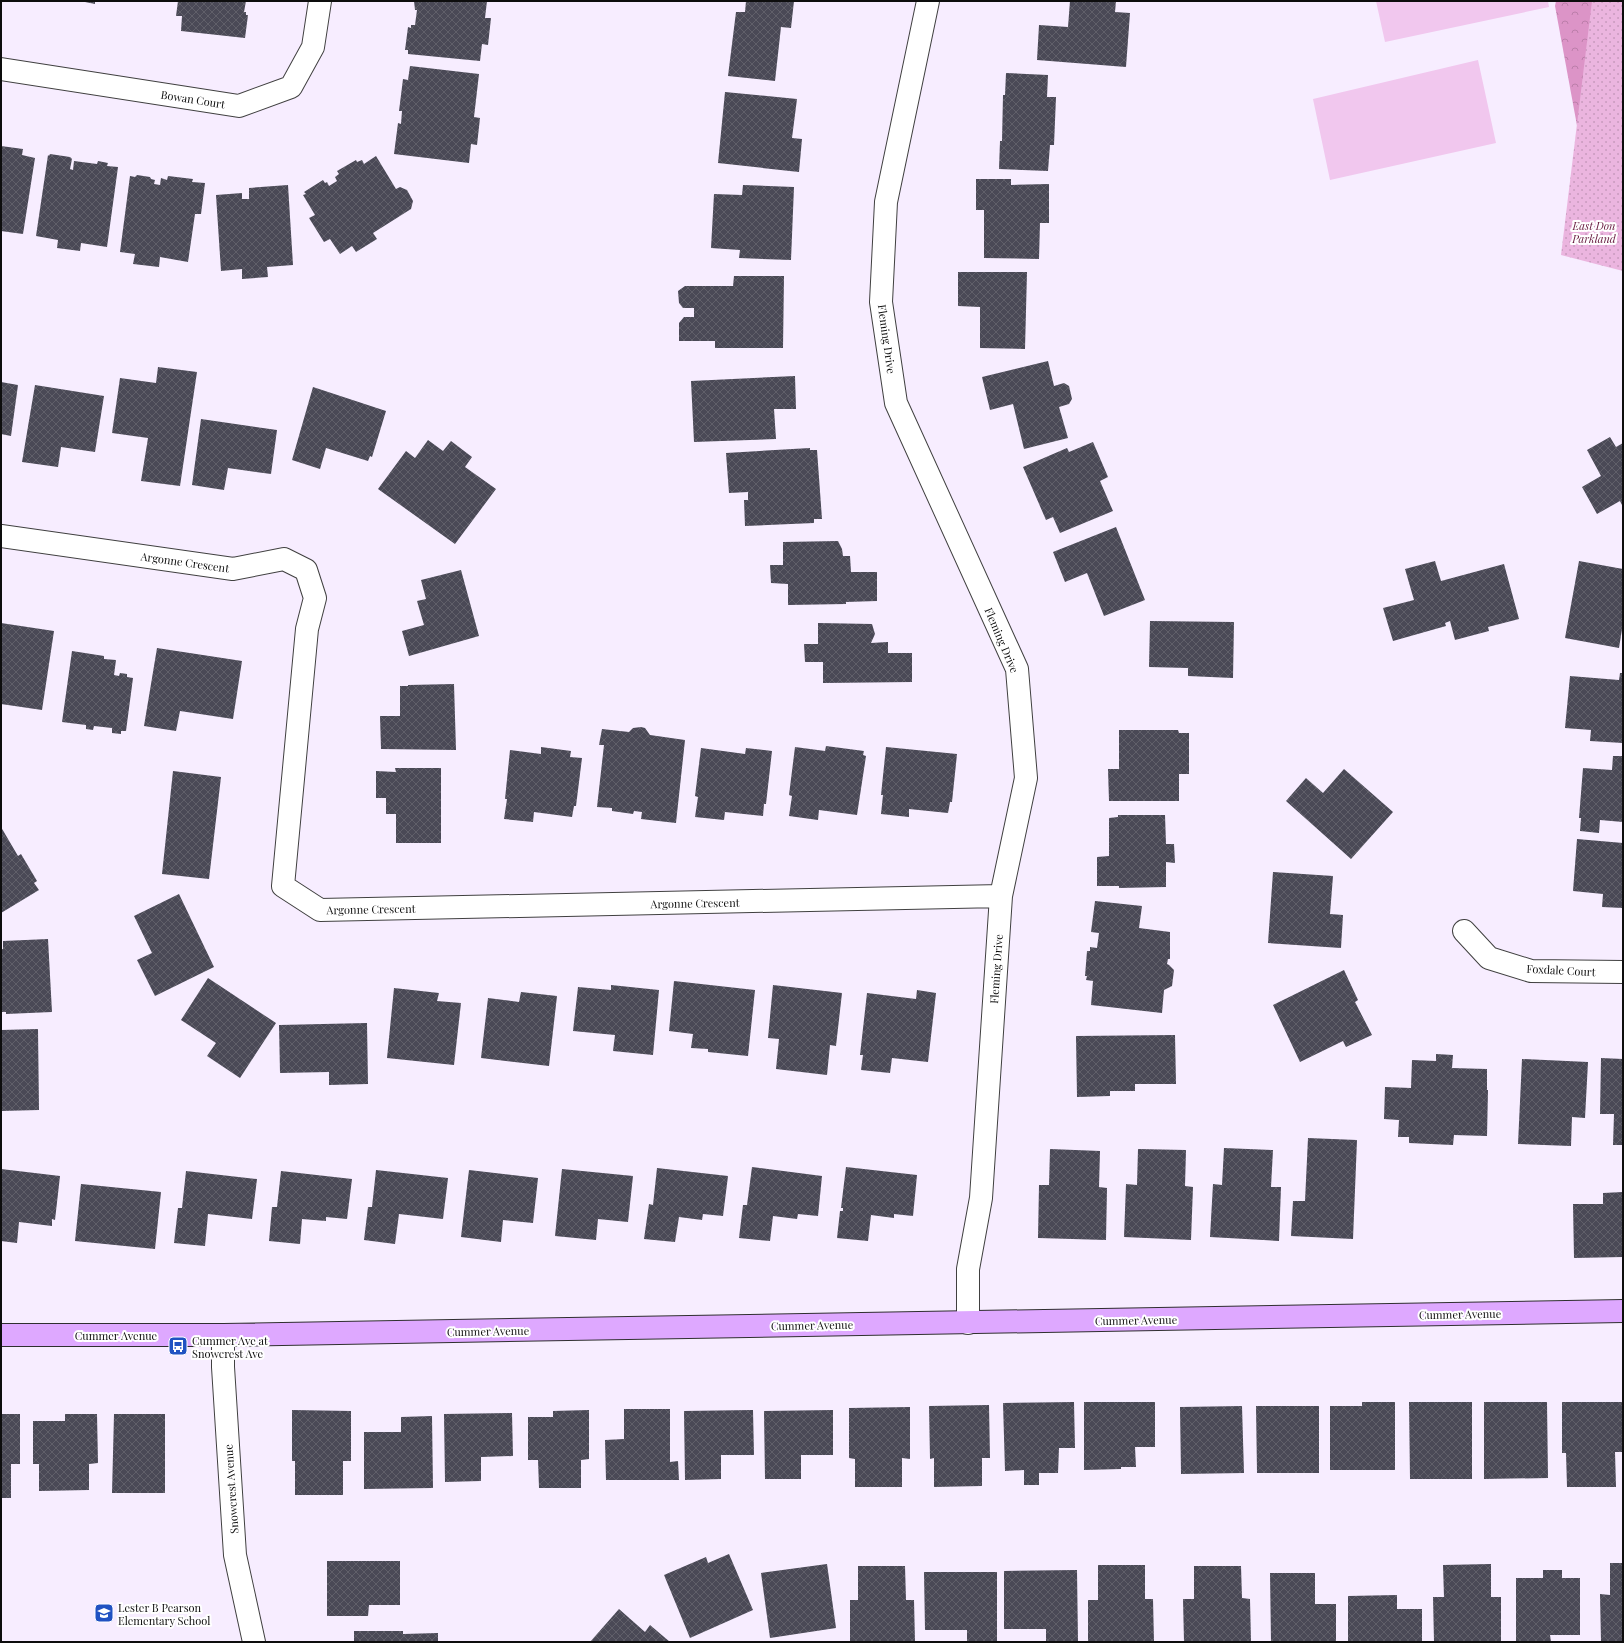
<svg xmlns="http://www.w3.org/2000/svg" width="1624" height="1643" font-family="'Playfair Display',serif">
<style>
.forest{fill:url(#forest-crowns)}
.park{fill:url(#park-dots)}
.pitch{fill:#f1c7ee}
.building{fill:url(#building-cross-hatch)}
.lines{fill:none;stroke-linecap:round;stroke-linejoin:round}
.street-casing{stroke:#404040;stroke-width:24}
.secondary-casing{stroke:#2f2f2f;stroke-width:24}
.street{stroke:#fff;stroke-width:22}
.secondary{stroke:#dea8ff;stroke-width:22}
.labels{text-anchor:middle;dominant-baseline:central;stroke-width:4;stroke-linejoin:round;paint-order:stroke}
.street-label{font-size:11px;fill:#0d0d0d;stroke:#fff}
.park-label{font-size:11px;font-style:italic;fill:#671b3f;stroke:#fff}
.poi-label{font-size:11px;fill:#0d0d0d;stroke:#fff;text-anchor:start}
</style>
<defs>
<pattern id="forest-crowns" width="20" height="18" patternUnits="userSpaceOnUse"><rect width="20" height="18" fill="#dc94c7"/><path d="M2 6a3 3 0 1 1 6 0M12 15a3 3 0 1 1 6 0" fill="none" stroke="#bc7eaa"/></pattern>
<pattern id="park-dots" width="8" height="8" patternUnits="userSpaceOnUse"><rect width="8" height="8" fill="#ebb5df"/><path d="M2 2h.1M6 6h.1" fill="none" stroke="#c89abe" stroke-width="1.8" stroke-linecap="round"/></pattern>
<pattern id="building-cross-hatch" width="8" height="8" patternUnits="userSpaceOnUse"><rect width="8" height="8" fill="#4a4956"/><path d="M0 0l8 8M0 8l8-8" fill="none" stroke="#605f69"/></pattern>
</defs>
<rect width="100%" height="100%" fill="#f7edff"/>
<!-- forest -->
<path class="forest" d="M1556,1H1623L1578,131L1555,6Z"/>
<!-- park -->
<path class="park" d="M1592,1H1623V271L1561,255Z"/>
<!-- pitch -->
<path class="pitch" d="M1376,1H1548L1549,7L1385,42Z
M1478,60L1496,143L1330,180L1313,99Z"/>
<!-- building -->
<path class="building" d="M80,1H95V4Z
M178,1H246L244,12H246V15H248L245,38L181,31L182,16H176Z
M414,1H487L485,18H491L488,45L482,44L480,61L408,54V50H405L408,27L411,28V25H415L417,10H415Z
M746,1H794L791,28L781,27L775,81L728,76L736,12H745Z
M1070,1H1116L1115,12L1130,13L1126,67L1037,60L1039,25L1068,27Z
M410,66L479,74L474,117L480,118L477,145L471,144L469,163L394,154L398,123L401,124L402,111H399L403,79L408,80Z
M1006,73L1048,75L1047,97H1056L1054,145H1050L1048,171L999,169L1000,141H1002L1003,95H1005Z
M725,92L797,99L792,138L802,139L799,172L718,163Z
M1,146L23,149L22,155L35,158L23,234L1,231Z
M50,154L70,157L72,159L70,169L73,170L74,161L97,164L98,161L108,163L107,166L118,167L107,247L81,243L80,251L57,248L58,240L36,236L48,155L49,156Z
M376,156L396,189L400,187L407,190L413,201L411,209L373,233L377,239L356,252L352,246L340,254L330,239L324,242L309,218L315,215L303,195L306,194L304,192L323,180L325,183L327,182L329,186L337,181L335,177L339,174L337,171L356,160L357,162L362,160L364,164Z
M137,175L150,177L151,179L155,180L154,184L160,185L161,178L167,180L168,176L193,179L192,182L205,183L201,214H195L188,262L160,257L159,267L133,264L135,254L120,252L130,176L135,177Z
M976,179H1011V185L1049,184V223H1040L1039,259L984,258V210H976Z
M288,185L293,265L267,267L268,277L242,279V269L221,271L216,195L242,193V199H249V188Z
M743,185L794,187L791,260L739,258L740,250L711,248L714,194L742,195Z
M958,272H1027L1025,349L980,348V307L958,306Z
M734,276H784L783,348H715V341H679V323L684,317H694V308H683L679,303L678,291L685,286H733Z
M1048,361L1054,386L1064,383L1069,386L1072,399L1069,404L1059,407L1068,438L1024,449L1013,404L990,410L982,377Z
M158,367L197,372L180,486L141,481L148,438L112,433L120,378L156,383Z
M795,376L796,409H774L776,439L694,442L691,381Z
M1,382L18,385L11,436L1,434Z
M35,385L104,396L95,452L61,447L58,467L22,462Z
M313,387L386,411L372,457L370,456L368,461L326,448L320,469L292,460Z
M201,419L277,430L271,474L228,468L224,490L192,485Z
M1610,437L1616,447L1623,443V507L1620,501L1597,514L1582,487L1601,476L1587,450Z
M428,440L443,451L451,441L472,457L465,467L496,489L455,544L378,489L406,451L415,458Z
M1093,442L1108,477L1100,481L1113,511L1060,533L1053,517L1046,520L1023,467L1067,448L1069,452Z
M810,448V450H817L822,519H814V523L745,526L744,500H748V492L729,493L726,453Z
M1116,527L1145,600L1104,616L1087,573L1065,582L1053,552Z
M838,541L842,549L843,556H850L851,572H877V601L846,602V604L788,605V584L771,583L770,565H783V542Z
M1435,561L1441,581L1504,564L1519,619L1488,627L1489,631L1455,640L1450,621L1445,623L1446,626L1393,641L1383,608L1414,600L1405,569Z
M1579,561L1623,569V623L1619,648L1565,638Z
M461,570L479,636L409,656L402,631L424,625L417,601L426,599L421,580Z
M1150,621L1234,622L1233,678L1188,676V668L1149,667Z
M1,623L54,631L42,710L1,704Z
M818,623L872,624L875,634L871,643L888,642V653H912V682L823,683V662H805L804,644H818Z
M157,648L242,661L233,719L180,711L176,731L144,726Z
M72,651L104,656V659L116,660L114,675L119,676L120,673L127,674V677L133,678L126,731H121V734L112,733V728L94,726L93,730L86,729V725L62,722Z
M1620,673H1623V743L1590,741L1591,730L1565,728L1570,676L1619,680Z
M454,684L456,750L381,749L380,716H400V686H408V685Z
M641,727L645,728L650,735L685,740L676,823L641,819L642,812L634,811L633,814L612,811V808L597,807L604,745H599L602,729L629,732L633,728Z
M1119,730H1178L1179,733H1189V774H1179V801H1109L1108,769H1119Z
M826,746L864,751L863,755L866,756L857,815L819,810L818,820L789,816L792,796L789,795L795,747L825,751Z
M541,747L571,751L570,757L582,758L576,806H574L572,817L534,812L533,822L504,819L507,799H505L510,750L541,754Z
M886,747L957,754L952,802H950L948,813L909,809V817L881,814L883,795H881Z
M701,748L745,754L746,748L772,751L766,804H764L763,816L725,812L724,820L695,817L698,797L695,796Z
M1613,756H1623V822L1600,820L1599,833L1580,831L1581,818H1579L1583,768L1612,770Z
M395,768H441V843H396V814H386V798H376V771L396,772Z
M1344,769L1393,812L1351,859L1286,801L1306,778L1323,793Z
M173,771L221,777L209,879L162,874Z
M1118,815H1165L1166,844H1174L1175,863L1166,862V887L1119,888V886H1097V857L1109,856V818L1118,817Z
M1,827L18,856L21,854L37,881L34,883L39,890L1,913Z
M1577,839L1623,843V908L1602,907L1603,894L1573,891Z
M1273,872L1333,876L1330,914L1343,915L1341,948L1268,943Z
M179,894L214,967L155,996L137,960L152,953L134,916Z
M1095,901L1142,906L1139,928L1170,932V959H1168L1167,964L1169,965L1174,970L1172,986L1164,990L1162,1013L1091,1005L1093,981L1086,980L1087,976H1085L1087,951H1090V947L1097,948L1099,933L1091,932Z
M48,939L52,1012L6,1014V1012H1V949H3V941Z
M1344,970L1358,1000L1355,1002L1372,1035L1346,1047L1343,1041L1300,1062L1273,1005Z
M208,978L276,1023L240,1078L207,1056L216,1043L181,1020Z
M674,981L755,990L748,1056L708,1052V1049L691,1048L693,1034L669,1031Z
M611,985L659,990L653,1055L613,1051L615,1035L573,1031L578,987L611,990Z
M773,985L842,993L836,1046L830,1045L827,1075L776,1069L779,1039L768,1038Z
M394,988L439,993L437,1001L461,1003L454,1065L387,1058Z
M917,990L936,993L928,1062L892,1058L890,1073L861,1070L863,1055H860L867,993L916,999Z
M521,992L557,996L549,1066L481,1058L488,998L519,1002Z
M367,1023L368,1084L329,1085V1072L280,1073L279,1025Z
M38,1029L39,1110L1,1111V1030Z
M1175,1035L1176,1084H1135V1091H1110V1096L1077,1097L1076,1036Z
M1436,1054L1453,1055L1452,1068L1487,1069V1090H1488L1487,1136L1454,1135L1453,1145L1409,1143V1137H1398L1399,1120L1384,1119L1385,1087L1411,1088L1412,1060L1436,1061Z
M1601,1058L1623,1059V1145H1613L1614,1114H1600Z
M1522,1059L1588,1062L1585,1118L1572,1117L1571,1146L1518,1144Z
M1308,1138L1357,1140L1353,1239L1291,1236L1293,1201H1305Z
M1224,1148L1273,1150L1271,1187H1281L1279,1241L1210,1237L1213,1184L1222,1185Z
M1050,1149L1100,1151L1099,1187L1107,1188L1106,1240L1038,1238L1039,1185H1049Z
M1138,1149L1186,1150L1185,1186L1193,1187L1191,1240L1124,1237L1126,1184L1137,1185Z
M752,1167L822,1176L818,1216L798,1214L797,1219L773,1216L770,1241L739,1238L743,1205H747Z
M846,1167L917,1175L913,1216L894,1214V1218L871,1215L868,1241L837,1238L840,1211H843V1208H841Z
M657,1168L728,1176L723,1216L703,1214L702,1220L679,1217L675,1242L644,1239L649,1204L653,1205Z
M1,1169L60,1176L55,1220L52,1219V1226L19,1222L17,1243L1,1241Z
M562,1169L633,1176L628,1222L598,1219L596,1240L555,1236Z
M376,1170L448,1178L443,1219L399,1214L395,1244L364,1240L368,1207H372Z
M469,1170L538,1178L533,1223L503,1220L501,1242L461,1237Z
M186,1171L257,1179L252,1219L208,1214L205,1246L174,1243L178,1208H182Z
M281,1171L352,1179L347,1219L326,1217V1221L302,1219L300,1244L269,1241L272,1207H277Z
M81,1184L161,1192L155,1249L75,1241Z
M1623,1192V1257L1574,1258L1573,1204H1603V1193Z
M1074,1402L1075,1448H1059L1058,1473H1039V1485H1024V1470L1005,1471L1003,1403Z
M1084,1402H1155V1447H1135L1136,1467H1121V1469L1084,1470Z
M1362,1402H1395V1470H1330V1406H1362Z
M1409,1402H1472V1479H1410Z
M1484,1402H1547L1548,1478L1484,1479Z
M1562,1402H1623V1452H1615L1616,1487H1567L1566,1453H1562Z
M989,1405L990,1458H982V1486L934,1487V1458L930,1459L929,1406Z
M1242,1406L1244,1473L1181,1474L1180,1407Z
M1256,1406H1319V1473H1257Z
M910,1407V1459L902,1458V1487H855V1459L849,1458V1408Z
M624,1409H670V1462L678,1461L679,1480H606L605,1440L624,1439Z
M292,1410L351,1411V1461H343V1495H295V1461H292Z
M589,1410V1459L581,1460V1488H539L538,1460H528V1417H553V1411Z
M753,1410L754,1455H721V1479L685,1480L684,1411Z
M833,1410V1455H801V1479H765L764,1411Z
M512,1413L513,1456L481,1457V1481L445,1482L444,1414Z
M1,1414H20V1464H11V1498H1Z
M65,1414H97L98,1463L89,1464V1490L39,1491V1464H33V1421H65Z
M114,1414H165V1493H112Z
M432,1416L433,1488L364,1489V1432H401V1417Z
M729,1554L753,1610L690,1638L664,1575L706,1557L708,1563Z
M327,1561H400V1605H369L368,1616H327Z
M1610,1563H1623V1642H1601L1600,1594L1610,1595Z
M827,1564L836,1628L770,1638L761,1573Z
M1491,1564V1597H1501V1642H1434L1433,1597H1444L1443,1565Z
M1098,1565H1145V1599H1153L1154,1642H1088V1600H1098Z
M858,1566H905L906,1600H914L915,1642H850V1600H858Z
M1194,1566H1241L1242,1598L1250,1599L1251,1642H1184L1183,1599H1194Z
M1077,1570L1078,1642H1046V1629H1004V1571Z
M1543,1570H1562V1578H1580V1635H1550L1551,1642H1516V1578H1543Z
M924,1572H997V1642H967V1630H925Z
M1270,1573H1315V1604H1336V1642H1271Z
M1397,1595V1609H1422V1642H1348V1596Z
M619,1609L645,1632L650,1625L670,1642H590Z
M354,1631H403V1634L438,1633V1642H354Z"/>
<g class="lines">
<!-- street casing -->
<g class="street-casing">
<path id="street" d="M928,1L886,202L881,302L896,403L1017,669L1026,778L1001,896L981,1198L968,1269V1323
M1,69L239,106L291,87L313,47L320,1
M1,536L233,569L284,559L306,570L315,598L307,629L283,886L320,910L1001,896
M1464,931L1489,958L1531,971L1623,972
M223,1335V1367L235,1555L254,1642"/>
</g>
<!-- secondary casing -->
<g class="secondary-casing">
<path id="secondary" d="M1,1335H223L1623,1311"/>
</g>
<!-- street -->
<use href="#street" class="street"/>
<!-- secondary -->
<use href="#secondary" class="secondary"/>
</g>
<!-- icons -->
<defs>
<g id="bus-square" transform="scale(1)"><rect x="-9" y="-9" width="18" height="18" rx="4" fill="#2052c2" stroke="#fff"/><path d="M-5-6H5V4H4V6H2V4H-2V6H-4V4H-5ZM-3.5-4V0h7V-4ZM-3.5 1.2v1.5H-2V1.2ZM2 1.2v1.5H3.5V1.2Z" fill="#fff"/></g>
<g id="school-square" transform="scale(1)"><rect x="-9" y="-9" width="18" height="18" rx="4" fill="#2052c2" stroke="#fff"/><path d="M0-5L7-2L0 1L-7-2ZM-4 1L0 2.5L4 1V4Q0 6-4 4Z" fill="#fff"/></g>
</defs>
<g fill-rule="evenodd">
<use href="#bus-square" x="178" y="1346"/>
<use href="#school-square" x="104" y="1613"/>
</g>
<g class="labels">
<!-- street labels -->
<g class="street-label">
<text transform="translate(193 99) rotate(9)">Bowan Court</text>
<text transform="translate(887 339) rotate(82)">Fleming Drive</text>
<text transform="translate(185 562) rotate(8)">Argonne Crescent</text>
<text transform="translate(1002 640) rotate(67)">Fleming Drive</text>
<text transform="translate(695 903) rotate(-1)">Argonne Crescent</text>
<text transform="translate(371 909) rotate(-1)">Argonne Crescent</text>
<text transform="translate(996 969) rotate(-86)">Fleming Drive</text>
<text transform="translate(1561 970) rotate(3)">Foxdale Court</text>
<text transform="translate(1460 1314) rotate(-1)">Cummer Avenue</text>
<text transform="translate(1136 1320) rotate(-1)">Cummer Avenue</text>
<text transform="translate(812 1325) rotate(-1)">Cummer Avenue</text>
<text transform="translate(488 1331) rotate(-1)">Cummer Avenue</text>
<text x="116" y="1335">Cummer Avenue</text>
<text transform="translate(231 1489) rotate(-94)">Snowcrest Avenue</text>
</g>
<!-- park labels -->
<g class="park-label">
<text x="1594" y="225">East Don<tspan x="1594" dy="13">Parkland</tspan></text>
</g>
<!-- poi labels -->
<g class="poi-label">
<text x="192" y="1340">Cummer Ave at<tspan x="192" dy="13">Snowcrest Ave</tspan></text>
<text x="118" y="1607">Lester B Pearson<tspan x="118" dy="13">Elementary School</tspan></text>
</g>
</g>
<!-- border -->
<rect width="1624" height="1643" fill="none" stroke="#0d0d0d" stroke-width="4"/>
</svg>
